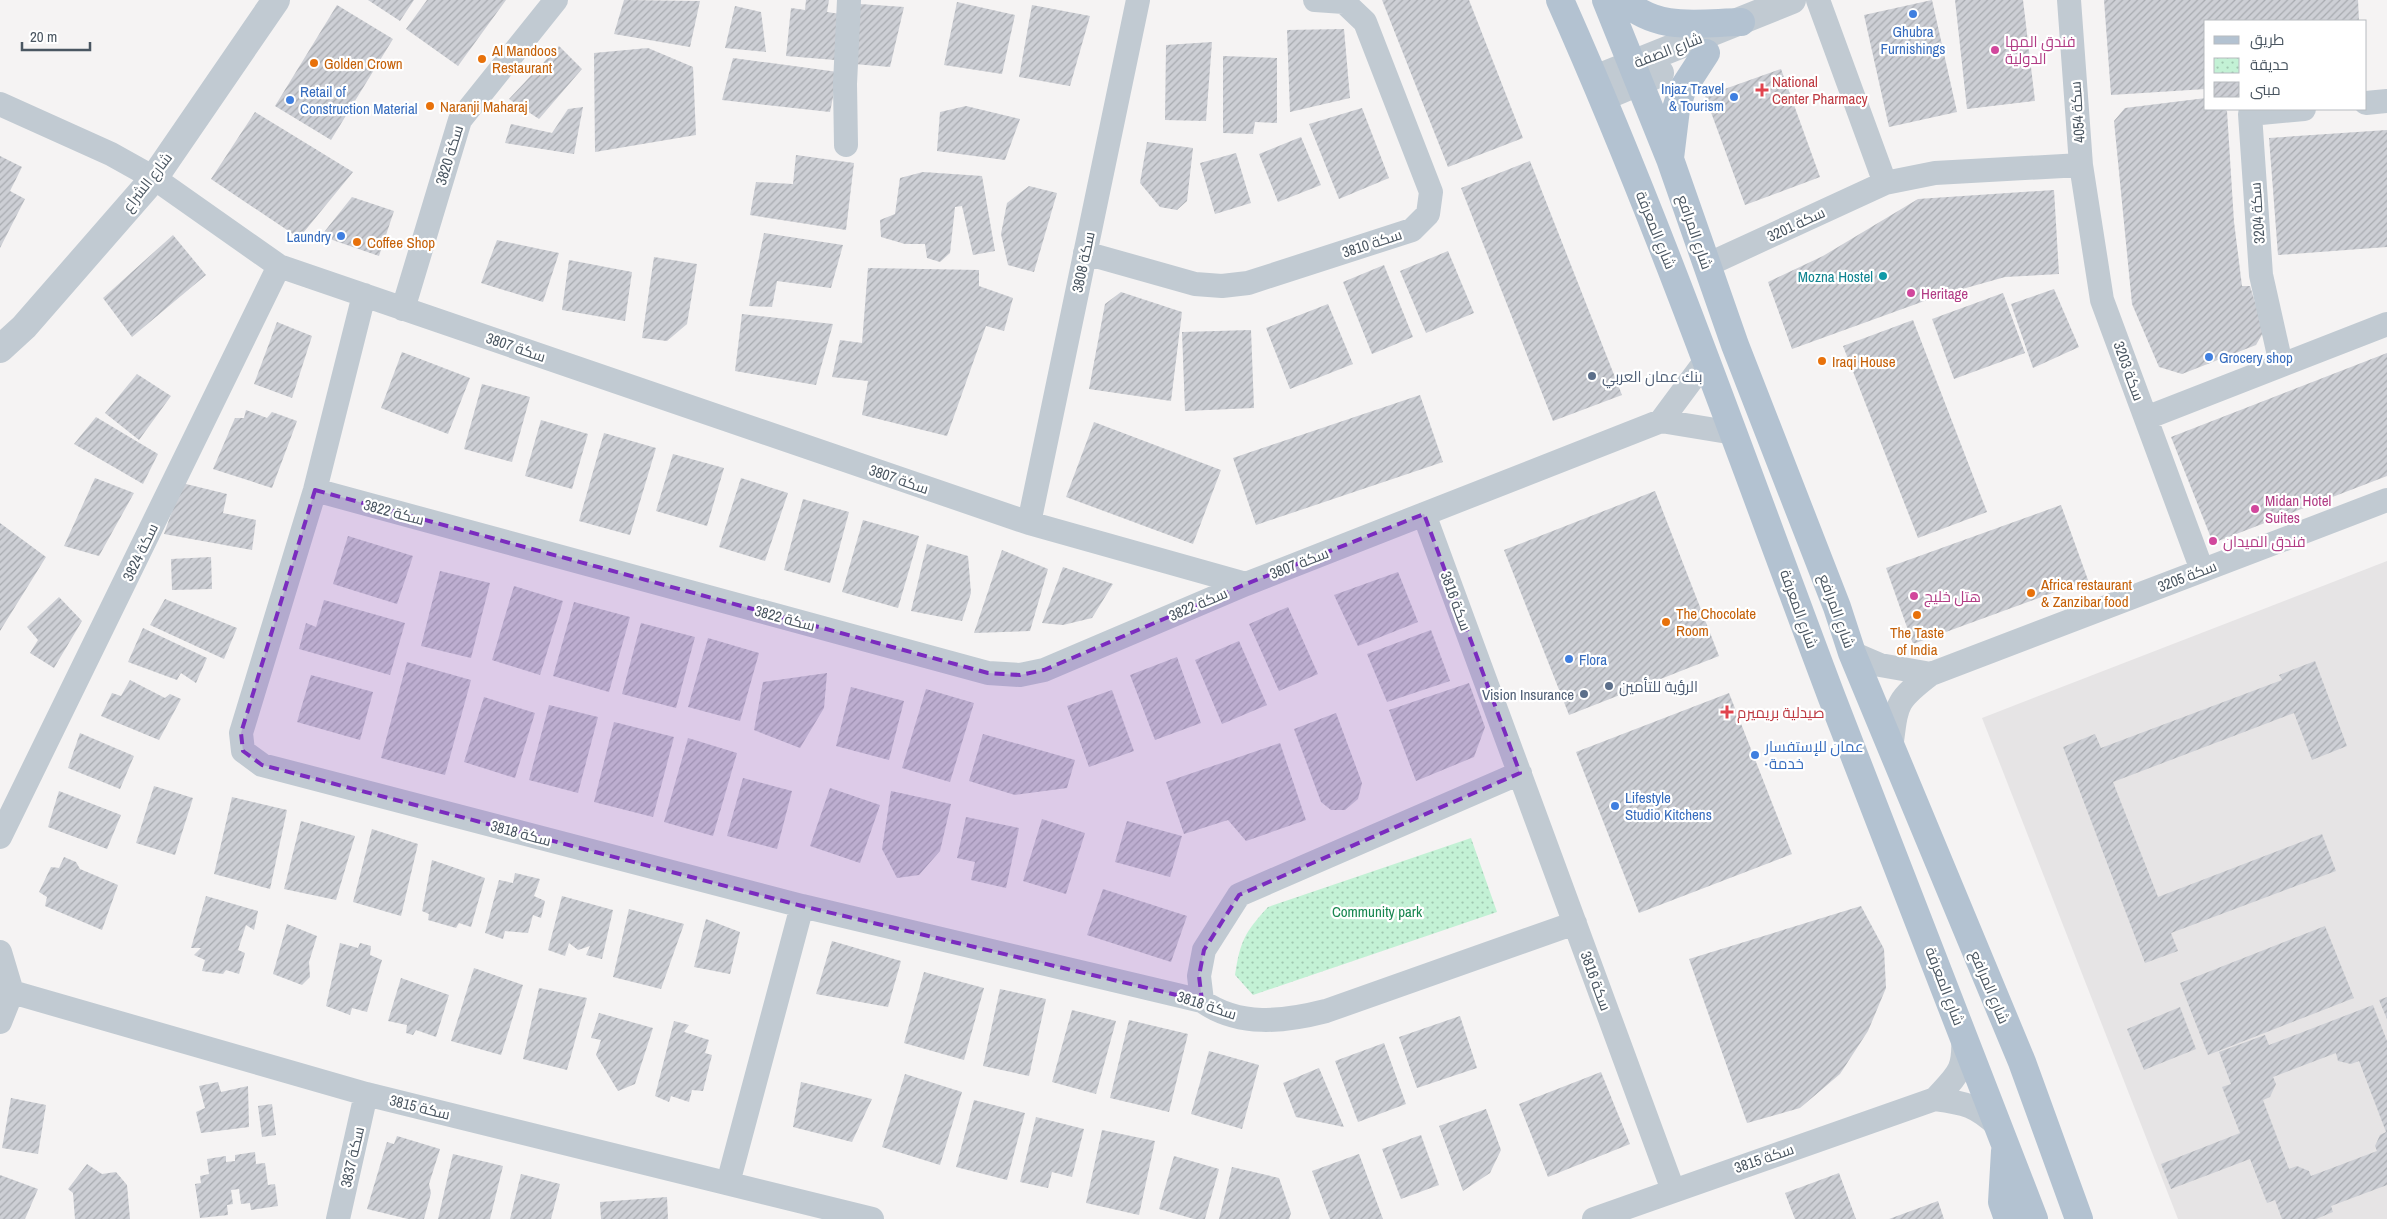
<svg xmlns="http://www.w3.org/2000/svg" width="2387" height="1219" font-family="'Archivo Narrow',Cairo,sans-serif">
<style>
.education{fill:#e6e4e5}
.park{fill:url(#park-dots)}
.building{fill:url(#building-hatch);fill-rule:evenodd}
.lines{fill:none;stroke-linecap:round;stroke-linejoin:round}
.minor{stroke:#c1cad2;stroke-width:24}
.tertiary{stroke:#c1cad2;stroke-width:28}
.primary{stroke:#b3c2d1;stroke-width:28}
.marked{fill:#7b2cbf;fill-opacity:0.2;stroke:#7b2cbf;stroke-width:4;stroke-dasharray:10 6;stroke-linejoin:round}
.shop-dot{fill:#3f7fe0;stroke:#fff;stroke-width:2}
.hotel-dot{fill:#d1479c;stroke:#fff;stroke-width:2}
.food-dot{fill:#e8710a;stroke:#fff;stroke-width:2}
.health-dot{fill:#e0444e;stroke:#fff;stroke-width:2}
.culture-dot{fill:#0f9aa8;stroke:#fff;stroke-width:2}
.service-dot{fill:#5c6f8a;stroke:#fff;stroke-width:2}
.labels{text-anchor:middle;dominant-baseline:central;stroke-width:4.5;stroke-linejoin:round;paint-order:stroke}
.shop-label{font-size:15px;fill:#366cbe;stroke:#fff;text-anchor:start}
.hotel-label{font-size:15px;fill:#b23c85;stroke:#fff;text-anchor:start}
.food-label{font-size:15px;fill:#c56008;stroke:#fff;text-anchor:start}
.street-label{font-size:15px;fill:#4a5661;stroke:#fff}
.health-label{font-size:15px;fill:#be3a42;stroke:#fff;text-anchor:start}
.culture-label{font-size:15px;fill:#0d838f;stroke:#fff;text-anchor:end}
.service-label{font-size:15px;fill:#4e5e75;stroke:#fff;text-anchor:start}
.park-label{font-size:15px;fill:#17864f;stroke:#fff}
</style>
<defs>
<pattern id="park-dots" width="8" height="8" patternUnits="userSpaceOnUse" patternTransform="scale(1.25)"><rect width="8" height="8" fill="#c3f1d5"/><path d="M2 2h.1M6 6h.1" fill="none" stroke="#a0c6b0" stroke-width="1.8" stroke-linecap="round"/></pattern>
<pattern id="building-hatch" width="6" height="6" patternUnits="userSpaceOnUse" patternTransform="scale(1.25)"><rect width="6" height="6" fill="#cdcfd5"/><path d="M-1 1l2-2M0 6l6-6M5 7l2-2" fill="none" stroke="#a8abb0"/></pattern>
</defs>
<rect width="100%" height="100%" fill="#f5f3f3"/>
<!-- education -->
<path class="education" d="M2387,561V1219H2178L1982,718Z"/>
<!-- park -->
<path class="park" d="M1471,838L1497,912L1253,995L1235,975C1240,941 1245,932 1268,907Z"/>
<!-- building -->
<path class="building" d="M368,0H414L400,21Z
M427,0H506L458,66L406,29Z
M624,0L700,1L690,47L614,34Z
M806,0H829L827,12L840,14L835,60L786,56L791,8L805,10Z
M1382,0H1469L1523,138L1448,167Z
M1932,0L1957,112L1889,127L1864,15Z
M1955,0H2023L2035,101L1967,109Z
M2104,0H2358L2359,21H2206V89L2111,95Z
M957,2L1015,15L1002,74L944,65Z
M860,4L904,7L890,67L854,64Z
M337,5L393,39L331,140L275,106Z
M1032,5L1090,16L1070,86L1019,77Z
M735,6L761,12L766,52L725,48Z
M1344,29L1350,98L1290,112L1287,30Z
M1212,42L1206,121L1165,120L1166,45Z
M559,46L582,69L539,119L509,99Z
M648,48L693,67L696,135L595,152L594,53Z
M1223,56L1277,58V123L1255,122L1253,134L1223,133Z
M733,58L838,72L830,112L722,100Z
M1781,69L1820,177L1745,205L1705,96Z
M2206,98V109H2224L2227,111L2234,222L2242,286H2250L2264,331L2256,345L2182,374L2159,367L2132,304L2114,121L2125,108Z
M966,106L1020,119L1005,160L937,151L940,112Z
M583,107L574,154L505,143L511,124L552,133L568,109Z
M1362,108L1389,178L1339,199L1309,124Z
M255,112L353,172L299,238L211,179Z
M2387,130V247L2278,255L2269,138Z
M1301,137L1321,185L1278,202L1259,154Z
M1147,142L1193,148L1187,201L1177,210L1160,207L1140,183Z
M1236,153L1251,203L1215,214L1200,163Z
M796,155L854,163L846,230L750,215L756,182L793,184Z
M0,156L22,167L10,191L25,199L0,248Z
M1530,161L1622,395L1553,421L1461,188Z
M923,172L982,176L995,251L973,255L962,206L955,207L950,253L940,262L927,258L925,244H905L881,237L880,220L895,214L900,178Z
M1029,186L1057,193L1034,272L1008,265L1001,234L1007,203Z
M2054,190L2059,274L2005,277L1941,295L1792,349L1768,282L1823,256L1918,199Z
M352,197L394,211L379,256L321,236Z
M764,233L843,245L831,288L777,281L772,307L749,306Z
M173,235L206,275L132,337L103,298Z
M497,240L559,253L543,302L481,283Z
M1448,251L1474,313L1426,333L1400,271Z
M654,257L697,264L687,324L667,341L642,338Z
M569,260L632,272L625,321L562,310Z
M1384,265L1413,337L1372,354L1343,282Z
M868,268L979,270V286L1013,298L1004,331L986,326L947,436L862,415L868,381L832,377L840,340L862,343Z
M2054,289L2079,347L2033,368L2011,304Z
M1121,292L1182,312L1171,401L1089,389L1105,304Z
M2003,293L2025,353L1954,379L1932,319Z
M1328,304L1353,364L1290,389L1266,328Z
M742,314L833,324L816,385L735,371Z
M1913,320L1987,512L1918,538L1843,346Z
M277,322L312,336L292,398L254,384Z
M1251,330L1254,408L1185,411L1182,332Z
M402,352L470,378L448,434L381,408Z
M2387,353V476L2213,543L2171,437Z
M137,374L171,396L139,440L105,413Z
M482,384L530,397L512,462L464,449Z
M1420,395L1443,462L1256,525L1233,458Z
M246,410L267,418L272,412L297,421L272,488L213,469L235,418H244Z
M96,417L158,454L143,484L74,444Z
M541,420L588,434L572,489L525,476Z
M1094,422L1221,470L1193,544L1066,497Z
M604,433L656,448L630,535L579,521Z
M673,454L724,468L707,526L656,511Z
M95,478L134,493L99,556L64,546Z
M741,478L788,493L765,561L719,547Z
M182,483L227,494L223,513L256,520L252,550L164,534Z
M1655,491L1719,656L1569,715L1504,550Z
M803,499L849,512L830,583L784,570Z
M2061,505L2088,580L1913,644L1886,568Z
M863,520L919,536L898,608L842,592Z
M0,523L46,557L0,631Z
M348,536L413,556L397,604L333,584Z
M927,544L968,556L971,593L962,621L911,611Z
M1002,550L1048,569L1030,631L974,633Z
M211,557L212,589L172,590L171,559Z
M1063,567L1113,584L1092,618L1063,625L1042,623Z
M440,571L490,583L471,658L421,646Z
M1398,572L1418,622L1358,646L1334,595Z
M514,586L563,601L540,675L492,660Z
M59,597L82,621L54,668L30,653L38,640L27,627Z
M165,599L237,628L224,659L150,625Z
M324,600L405,623L390,675L299,649L306,623L316,627Z
M574,602L630,617L609,692L553,676Z
M1288,607L1318,674L1279,691L1249,624Z
M641,623L695,637L676,708L622,694Z
M143,628L207,658L196,683L181,673L177,680L128,662Z
M1431,630L1450,681L1387,702L1367,654Z
M708,638L759,653L740,721L688,707Z
M1239,641L1267,705L1222,724L1195,660Z
M1177,657L1201,723L1155,740L1130,675Z
M2315,661L2347,746L2312,760L2294,713L2113,782L2158,897L2322,834L2336,871L2171,933L2178,951L2145,963L2063,747L2095,734L2101,748L2282,680L2279,675Z
M407,662L471,680L445,775L381,758Z
M827,673L824,708L800,748L754,730L763,682Z
M311,675L373,692L360,740L297,722Z
M130,680L165,698L170,694L181,699L159,740L101,716L112,693L121,696Z
M1469,683L1485,727L1474,757L1416,781L1389,710Z
M851,687L904,701L889,760L836,746Z
M926,689L974,703L950,782L902,768Z
M1112,690L1134,751L1089,767L1067,706Z
M1729,693L1792,854L1639,913L1576,752Z
M484,697L535,713L515,778L464,762Z
M549,705L598,717L578,793L529,780Z
M1336,713L1362,783L1358,799L1345,810H1331L1321,802L1294,729Z
M614,722L674,737L653,817L594,802Z
M80,733L134,756L120,789L68,768Z
M983,734L1075,760L1067,788L1015,795L969,781Z
M688,738L737,753L713,836L664,822Z
M1280,743L1306,820L1246,841L1228,820L1184,834L1166,782Z
M743,778L792,791L777,849L727,836Z
M154,786L193,798L175,855L136,843Z
M830,788L880,805L860,863L810,846Z
M59,791L121,815L107,849L48,827Z
M891,791L951,804L940,851L919,875L897,878L882,849Z
M232,797L287,810L270,889L214,874Z
M966,817L1019,828L1006,888L971,880L975,862L957,858Z
M1042,819L1085,833L1066,894L1023,881Z
M301,821L355,836L336,900L284,889Z
M1127,821L1182,836L1170,877L1115,862Z
M372,829L418,844L401,916L353,902Z
M64,857L76,862L80,869L118,885L102,930L45,906L47,897L39,892L51,867L59,868Z
M432,860L485,878L471,927L459,923L456,928L428,920L429,914L422,911Z
M515,873L540,879L534,896L545,901L541,918L533,915L528,933L505,931L503,939L485,933L499,880L513,883Z
M1103,889L1187,916L1171,962L1087,935Z
M206,896L258,911L254,930L246,925L238,950L245,953L239,974L226,970L223,974L202,971L205,960L194,955L201,948H191Z
M562,896L613,910L602,959L586,955L590,946L578,950L569,943L565,956L548,950Z
M1861,906L1884,949L1886,988L1868,1031L1840,1074L1800,1108L1747,1123L1689,959Z
M629,909L684,924L661,989L613,977Z
M706,919L740,932L730,974L694,967Z
M287,924L317,936L309,962L310,977L302,985L273,974Z
M2325,926L2354,998L2208,1055L2180,983Z
M832,941L901,961L888,1007L816,994Z
M340,943L358,948L360,943L371,946L370,955L382,960L367,1012L352,1008L350,1015L326,1006Z
M474,968L523,985L501,1055L451,1041Z
M924,972L984,988L964,1060L904,1043Z
M401,978L449,995L436,1037L416,1030L413,1035L406,1033L407,1025L388,1021Z
M539,988L587,998L567,1070L523,1059Z
M1000,989L1046,999L1029,1076L983,1066Z
M2387,997V1019L2379,1000Z
M2373,1005L2387,1041V1185L2331,1206L2333,1212L2316,1219H2282L2275,1200L2267,1203L2250,1159L2171,1189L2161,1164L2240,1133L2222,1087L2231,1084L2219,1052L2265,1035L2269,1045ZM2336,1053L2338,1061L2351,1064L2359,1061L2386,1132L2380,1135L2375,1146L2377,1151L2311,1176L2309,1171L2297,1166L2289,1169L2263,1100L2270,1097L2276,1084L2273,1077Z
M2180,1007L2196,1049L2144,1070L2127,1029Z
M1072,1010L1116,1021L1096,1094L1052,1082Z
M599,1013L653,1028L635,1084L618,1091L596,1055L601,1040L591,1038Z
M1460,1016L1477,1068L1417,1088L1399,1037Z
M1129,1020L1188,1034L1169,1112L1110,1098Z
M674,1021L689,1025L684,1032L709,1040L705,1053L712,1055L703,1091L692,1090L689,1102L671,1096L669,1102L655,1096Z
M1384,1043L1406,1104L1358,1122L1335,1061Z
M1209,1051L1259,1065L1242,1129L1191,1114Z
M1319,1068L1344,1127L1296,1117L1283,1083Z
M1601,1072L1630,1144L1548,1177L1519,1104Z
M905,1074L962,1092L940,1165L882,1147Z
M218,1082L221,1092L248,1086L249,1127L201,1133L196,1112L205,1108L199,1086Z
M801,1082L872,1099L852,1142L793,1127Z
M11,1098L46,1105L38,1154L2,1148Z
M974,1100L1025,1113L1007,1180L956,1167Z
M272,1104L276,1135L262,1137L258,1106Z
M1486,1109L1501,1150L1490,1173L1463,1191L1439,1126Z
M1036,1117L1084,1129L1072,1177L1052,1172L1048,1188L1020,1182Z
M1102,1130L1155,1141L1139,1215L1086,1203Z
M1421,1135L1439,1185L1401,1199L1382,1149Z
M397,1136L440,1149L429,1184L431,1193L424,1219H408L367,1209L387,1142L394,1144Z
M255,1152L256,1164L265,1163L268,1185L275,1184L278,1206L251,1210L250,1203L241,1204L239,1189L231,1190L233,1204L227,1205L228,1215L200,1218L195,1184L201,1183L200,1176L209,1174L207,1159L226,1156V1162L235,1161V1155Z
M453,1154L503,1166L490,1219H438Z
M1359,1154L1383,1219H1330L1312,1171Z
M1174,1156L1219,1169L1205,1219H1194L1159,1209Z
M87,1164L102,1174L116,1172L127,1185L130,1219H75L73,1193L68,1189Z
M1232,1167L1279,1178L1291,1213L1289,1219H1219Z
M1839,1173L1856,1219H1795L1785,1193Z
M521,1174L560,1184L551,1219H510Z
M0,1175L38,1189L25,1219H0Z
M667,1197L668,1219H601L600,1202Z
M1938,1201L1944,1219H1889Z"/>
<g class="lines">
<!-- minor -->
<path class="minor" d="M1818,0L1885,183
M2069,0L2081,165L2102,300L2202,570
M2366,103L2387,101
M0,104L111,154L154,178L279,266L1029,523L1246,584L1661,421L1734,433
M846,145L845,84L849,0
M1085,253L1195,284L1222,286L1248,283L1412,230L1428,214L1431,192L1365,22L1344,2L1315,0
M1707,265L1885,183L1935,173L2081,165
M364,295L315,490L241,733L243,751L262,765L802,906L1202,1001C1239,1027 1283,1022 1326,1011L1575,923
M403,309L460,120L556,0
M2281,364L2261,275L2250,114L2304,109
M2146,418L2387,324
M1661,421L1707,359
M315,490L988,673L1020,675L1044,670L1246,584
M1424,514L1673,1190
M1029,523L1138,0
M1852,653L1880,665L1931,674
M1891,749C1897,704 1894,702 1931,674L2387,500
M0,837L279,266
M0,952L12,992L366,1094L872,1219
M1202,1001L1199,976L1204,950L1239,895L1520,773
M0,1022L12,992
M1935,1099C1965,1103 1976,1105 1999,1127
M728,1183L802,906
M338,1219L366,1094
M1594,1219L1935,1099C1958,1074 1965,1071 1963,1036"/>
<!-- tertiary -->
<path class="tertiary" d="M1595,79L1792,0
M1603,97L1660,73
M0,349L24,327L154,178L276,0"/>
<!-- primary -->
<path class="primary" d="M1560,0C1662,229 1744,465 1832,698C1899,872 1968,1045 2034,1219
M1606,0L1670,159L1735,345L1837,607L1852,653L2022,1062L2079,1219
M1623,0C1658,32 1697,23 1741,22
M1670,158L1676,109L1682,90L1706,53
M2005,1151L2002,1202L2008,1219"/>
</g>
<!-- marked area -->
<path class="marked" d="M315,490L988,673L1020,675L1044,670L1246,584L1424,514L1520,773L1239,895L1204,950L1199,976L1202,1001L802,906L262,765L243,751L241,733Z"/>
<!-- markers -->
<g class="shop-dot">
<circle cx="1913" cy="14" r="5"/>
<circle cx="1734" cy="97" r="5"/>
<circle cx="290" cy="100" r="5"/>
<circle cx="341" cy="236" r="5"/>
<circle cx="2209" cy="357" r="5"/>
<circle cx="1569" cy="659" r="5"/>
<circle cx="1755" cy="755" r="5"/>
<circle cx="1615" cy="806" r="5"/>
</g>
<g class="hotel-dot">
<circle cx="1995" cy="50" r="5"/>
<circle cx="1911" cy="293" r="5"/>
<circle cx="2255" cy="509" r="5"/>
<circle cx="2213" cy="541" r="5"/>
<circle cx="1914" cy="596" r="5"/>
</g>
<g class="food-dot">
<circle cx="482" cy="59" r="5"/>
<circle cx="314" cy="63" r="5"/>
<circle cx="430" cy="106" r="5"/>
<circle cx="357" cy="242" r="5"/>
<circle cx="1822" cy="361" r="5"/>
<circle cx="2031" cy="593" r="5"/>
<circle cx="1917" cy="615" r="5"/>
<circle cx="1666" cy="622" r="5"/>
</g>
<g class="health-dot">
<path d="M1759.5 82.5h5v5h5v5h-5v5h-5v-5h-5v-5h5z"/>
<path d="M1724.5 704.5h5v5h5v5h-5v5h-5v-5h-5v-5h5z"/>
</g>
<circle class="culture-dot" cx="1883" cy="276" r="5"/>
<g class="service-dot">
<circle cx="1592" cy="376" r="5"/>
<circle cx="1609" cy="686" r="5"/>
<circle cx="1584" cy="694" r="5"/>
</g>
<g class="labels">
<!-- shop labels -->
<g class="shop-label">
<text x="1913" y="31" text-anchor="middle">Ghubra<tspan x="1913" dy="17">Furnishings</tspan></text>
<text x="1724" y="88" text-anchor="end">Injaz Travel<tspan x="1724" dy="17">&amp; Tourism</tspan></text>
<text x="300" y="91">Retail of<tspan x="300" dy="17">Construction Material</tspan></text>
<text x="331" y="236" text-anchor="end">Laundry</text>
<text x="2219" y="357">Grocery shop</text>
<text x="1579" y="659">Flora</text>
<text x="1765" y="746">عمان للإستفسار<tspan x="1765" dy="17">-خدمة</tspan></text>
<text x="1625" y="797">Lifestyle<tspan x="1625" dy="17">Studio Kitchens</tspan></text>
</g>
<!-- hotel labels -->
<g class="hotel-label">
<text x="2005" y="41">فندق المها<tspan x="2005" dy="17">الدولية</tspan></text>
<text x="1921" y="293">Heritage</text>
<text x="2265" y="500">Midan Hotel<tspan x="2265" dy="17">Suites</tspan></text>
<text x="2223" y="541">فندق الميدان</text>
<text x="1924" y="596">هتل خلیج</text>
</g>
<!-- food labels -->
<g class="food-label">
<text x="492" y="50">Al Mandoos<tspan x="492" dy="17">Restaurant</tspan></text>
<text x="324" y="63">Golden Crown</text>
<text x="440" y="106">Naranji Maharaj</text>
<text x="367" y="242">Coffee Shop</text>
<text x="1832" y="361">Iraqi House</text>
<text x="2041" y="584">Africa restaurant<tspan x="2041" dy="17">&amp; Zanzibar food</tspan></text>
<text x="1676" y="613">The Chocolate<tspan x="1676" dy="17">Room</tspan></text>
<text x="1917" y="632" text-anchor="middle">The Taste<tspan x="1917" dy="17">of India</tspan></text>
</g>
<!-- street labels -->
<g class="street-label">
<text transform="translate(1668 50) rotate(-21)">شارع الصفة</text>
<text transform="translate(2077 112) rotate(-94)">سكة 4054</text>
<text transform="translate(449 155) rotate(-73)">سكة 3820</text>
<text transform="translate(147 182) rotate(-52)">شارع الشراع</text>
<text transform="translate(2257 213) rotate(-94)">سكة 3204</text>
<text transform="translate(1796 224) rotate(-25)">سكة 3201</text>
<text transform="translate(1656 230) rotate(68)">شارع المعرفة</text>
<text transform="translate(1695 232) rotate(71)">شارع المرافع</text>
<text transform="translate(1372 243) rotate(-18)">سكة 3810</text>
<text transform="translate(1083 262) rotate(-78)">سكة 3808</text>
<text transform="translate(516 347) rotate(19)">سكة 3807</text>
<text transform="translate(2129 371) rotate(70)">سكة 3203</text>
<text transform="translate(899 479) rotate(19)">سكة 3807</text>
<text transform="translate(394 512) rotate(15)">سكة 3822</text>
<text transform="translate(140 552) rotate(-64)">سكة 3824</text>
<text transform="translate(1299 563) rotate(-21)">سكة 3807</text>
<text transform="translate(2187 576) rotate(-21)">سكة 3205</text>
<text transform="translate(1456 601) rotate(70)">سكة 3816</text>
<text transform="translate(1198 604) rotate(-23)">سكة 3822</text>
<text transform="translate(1799 609) rotate(70)">شارع المعرفة</text>
<text transform="translate(1837 611) rotate(70)">شارع المرافع</text>
<text transform="translate(785 618) rotate(15)">سكة 3822</text>
<text transform="translate(521 833) rotate(15)">سكة 3818</text>
<text transform="translate(1596 981) rotate(70)">سكة 3816</text>
<text transform="translate(1945 986) rotate(69)">شارع المعرفة</text>
<text transform="translate(1990 987) rotate(67)">شارع المرافع</text>
<text transform="translate(1207 1005) rotate(18)">سكة 3818</text>
<text transform="translate(420 1107) rotate(14)">سكة 3815</text>
<text transform="translate(352 1157) rotate(-77)">سكة 3837</text>
<text transform="translate(1764 1158) rotate(-19)">سكة 3815</text>
</g>
<!-- health labels -->
<g class="health-label">
<text x="1772" y="81">National<tspan x="1772" dy="17">Center Pharmacy</tspan></text>
<text x="1737" y="712">صيدلية بريميرم</text>
</g>
<!-- culture labels -->
<g class="culture-label">
<text x="1873" y="276">Mozna Hostel</text>
</g>
<!-- service labels -->
<g class="service-label">
<text x="1602" y="376">بنك عمان العربي</text>
<text x="1619" y="686">الرؤية للتأمين</text>
<text x="1574" y="694" text-anchor="end">Vision Insurance</text>
</g>
<!-- park labels -->
<g class="park-label">
<text x="1377" y="911">Community park</text>
</g>
</g>
<!-- legend -->
<rect x="2204" y="20" width="162" height="90" fill="#ffffff" stroke="#b7bbc0"/>
<rect x="2214" y="36" width="25" height="8" fill="#b3c2d1" stroke="#b7bbc0"/>
<text x="2250" y="45" font-size="15" fill="#4a5661">طريق</text>
<rect x="2214" y="58" width="25" height="15" fill="url(#park-dots)" stroke="#b7bbc0"/>
<text x="2250" y="70" font-size="15" fill="#4a5661">حديقة</text>
<rect x="2214" y="82" width="25" height="15" fill="url(#building-hatch)" stroke="#b7bbc0"/>
<text x="2250" y="95" font-size="15" fill="#4a5661">مبنى</text>
<!-- scale -->
<path d="M22 42v8h68v-8" fill="none" stroke="#4a5661" stroke-width="2.5"/>
<text x="30" y="42" font-size="15" fill="#4a5661" stroke="#ffffff" stroke-width="4" paint-order="stroke">20 m</text>
</svg>
